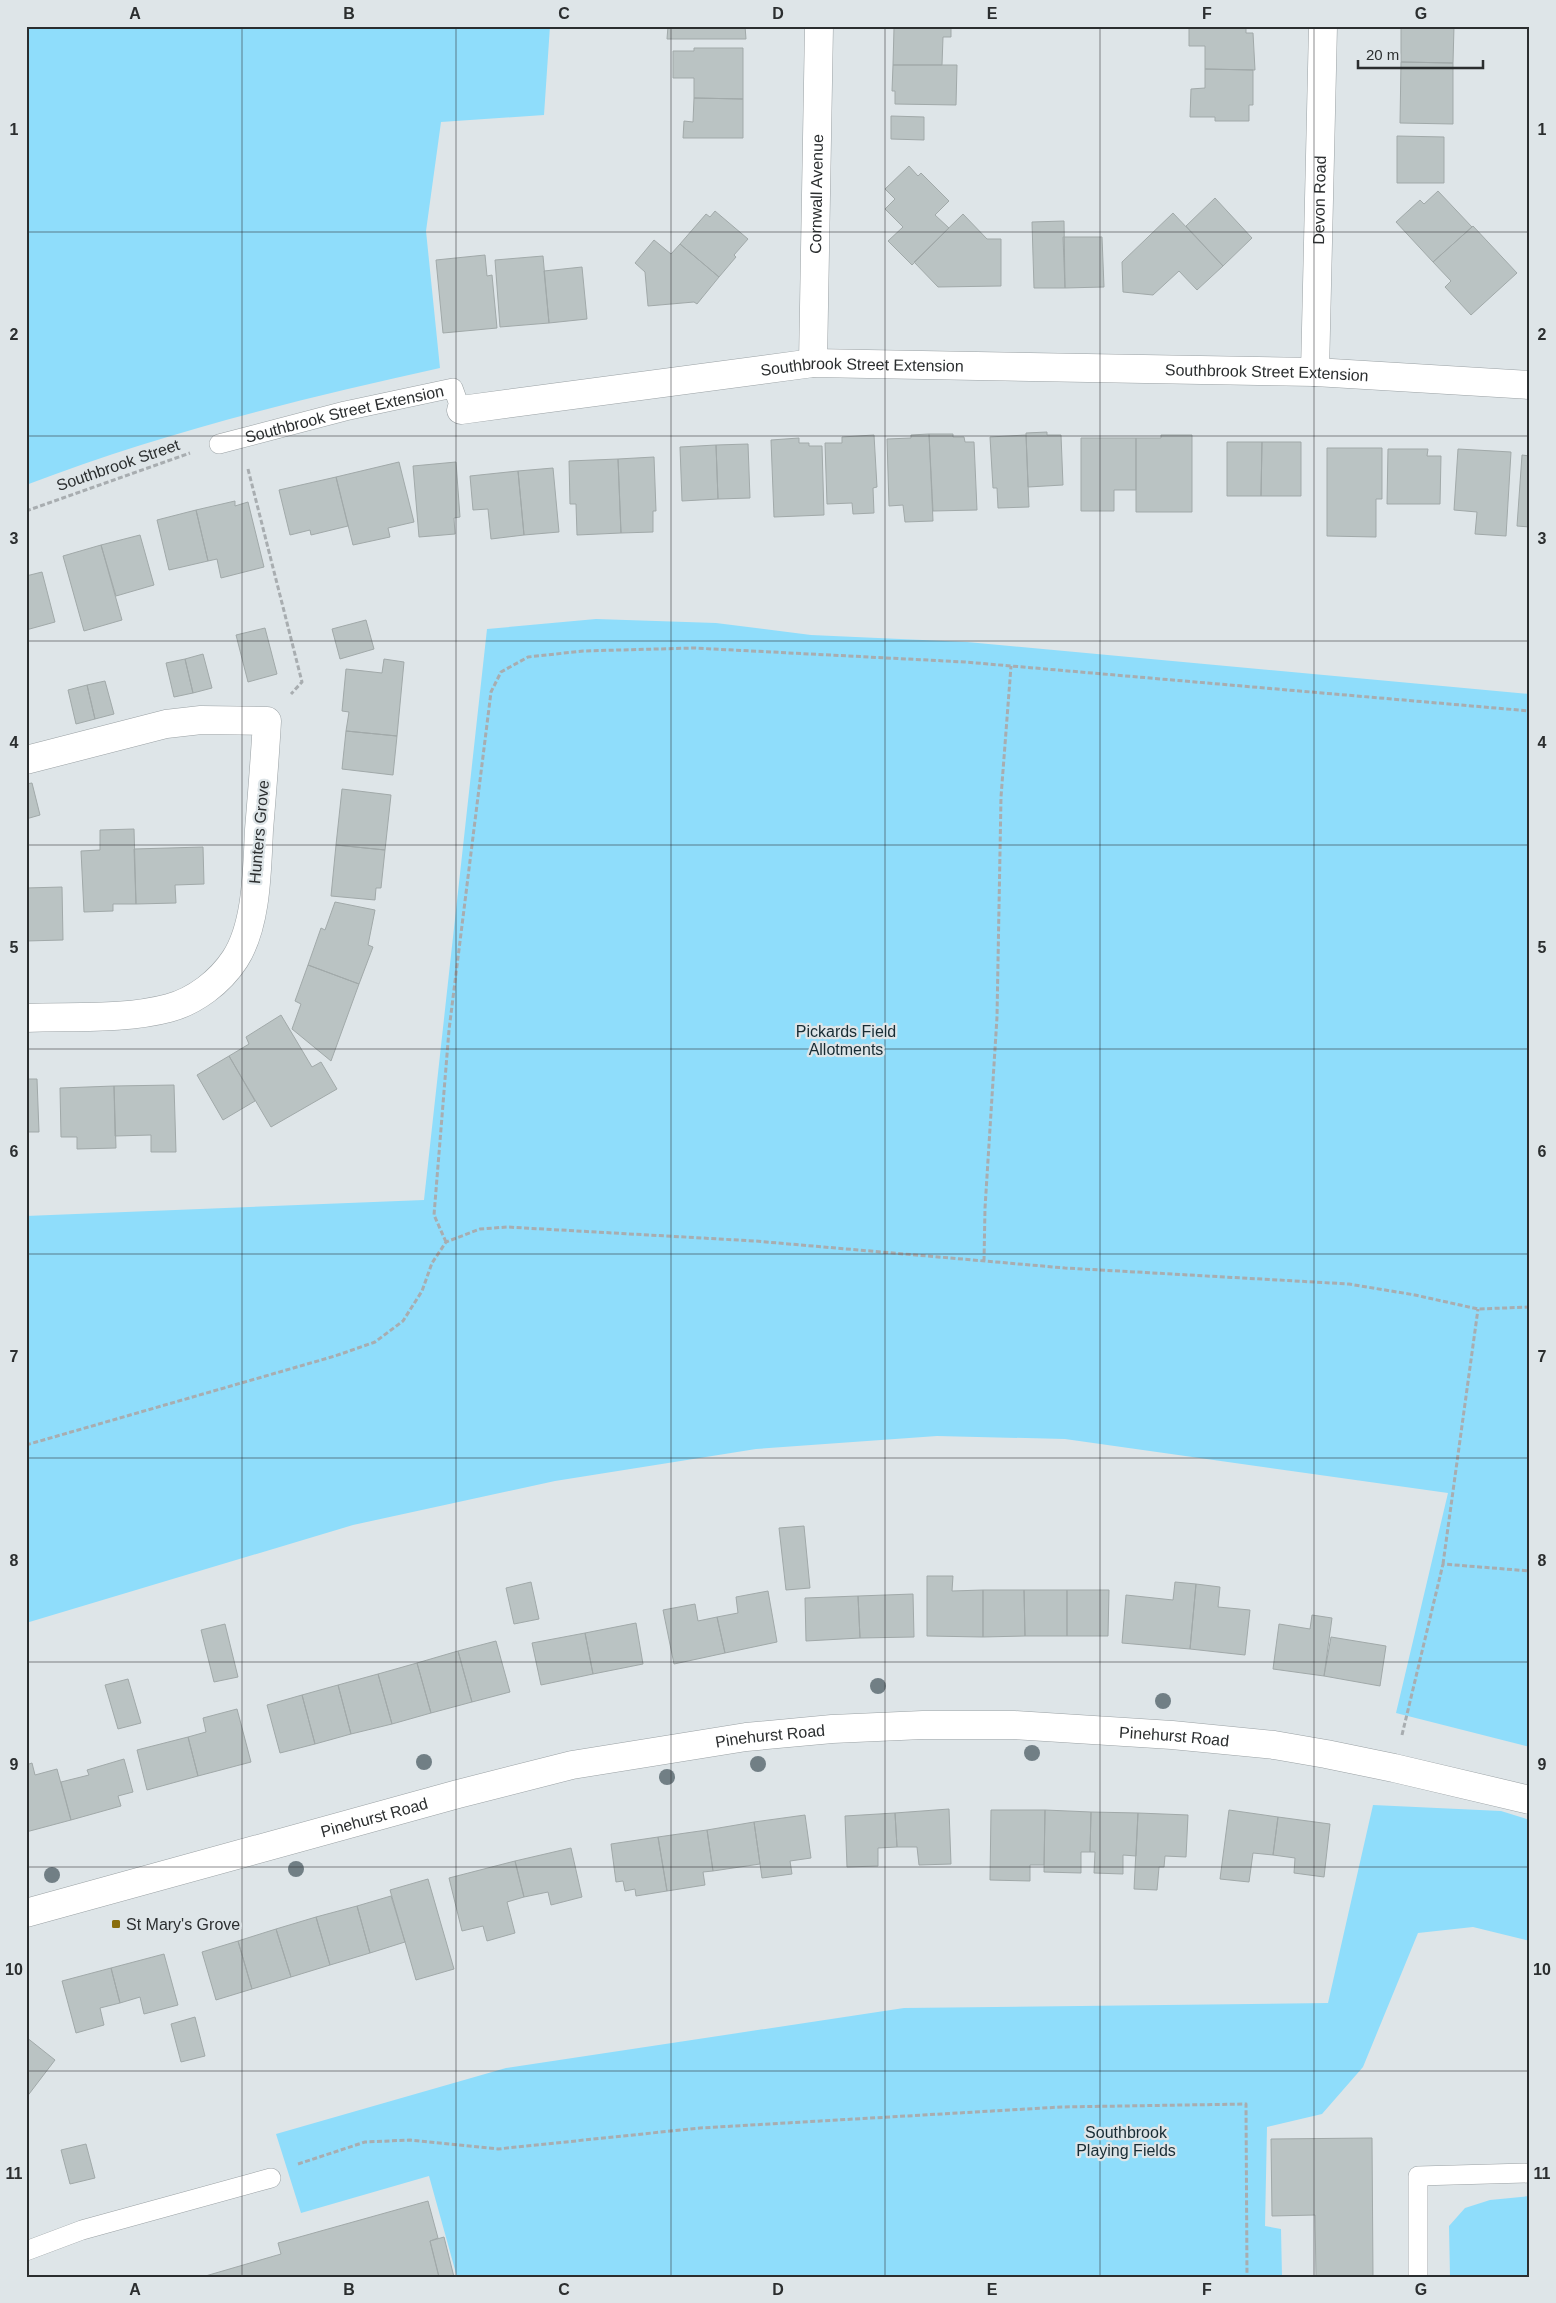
<svg xmlns="http://www.w3.org/2000/svg" width="1556" height="2303" font-family="Arial,sans-serif">
<style>
.green{fill:#8fddfb}
.building{fill:#bac3c3;stroke:#a1a9a9}
.lines{fill:none;stroke-linecap:round;stroke-linejoin:round}
.service-casing{stroke:#9aa1a4;stroke-width:20}
.minor-casing{stroke:#9aa1a4;stroke-width:29}
.tertiary-casing{stroke:#9aa1a4;stroke-width:29}
.path{stroke:#a8adb0;stroke-width:3;stroke-dasharray:5 2.5;stroke-linecap:butt}
.service{stroke:#fff;stroke-width:19}
.minor{stroke:#fff;stroke-width:28}
.tertiary{stroke:#fff;stroke-width:28}
.tree{fill:#717f85}
.grid{fill:none;stroke:#2b2e2f;stroke-width:1;stroke-opacity:0.55}
.poi-dot{fill:#896d0d;stroke:#dee5e8;stroke-width:2}
.labels{text-anchor:middle;dominant-baseline:central;stroke-width:4.5;stroke-linejoin:round;paint-order:stroke}
.street-label{font-size:16px;fill:#2b2e2f;stroke:#dee5e8}
.park-label{font-size:16px;fill:#182c34;stroke:#dee5e8}
.poi-label{font-size:16px;fill:#2b2e2f;stroke:#dee5e8;text-anchor:start}
.neatline{fill:none;stroke:#2b2e2f;stroke-width:2}
.grid-label{font-size:16px;text-anchor:middle;font-weight:bold;fill:#2b2e2f}
</style>
<rect width="100%" height="100%" fill="#dee5e8"/>
<!-- green -->
<path class="green" d="M26,26H550L544,115L441,122L426,231L440,368C300,399 161,433 26,485Z
M596,619L716,623L811,635L967,642L1530,694V1747L1396,1713L1448,1493L1065,1439L937,1436L756,1449L555,1481L353,1525L26,1623V1216L424,1200L487,629Z
M1373,1805L1501,1811L1530,1820V1941L1473,1927L1418,1933L1363,2067L1322,2114L1267,2127L1265,2226L1281,2229L1282,2277H457L429,2176L301,2213L276,2134L506,2068L904,2008L1328,2003Z
M1530,2196V2277H1450L1449,2226L1465,2208L1490,2200Z"/>
<!-- building -->
<path class="building" d="M668,26H745L746,39H667Z
M896,26H951V37H943L942,65H893L894,28Z
M1189,26H1246V33H1253L1255,70L1205,69V46H1189Z
M1401,26H1454L1453,63L1401,62Z
M694,48H743V99L694,98V78H673V51H694Z
M1401,62L1453,63V124L1400,123Z
M893,65H957L956,105L895,104V91H892Z
M1205,69L1253,70V105H1249V121H1215V117H1190L1191,89L1205,88Z
M694,98L743,99V138H683L684,121L693,122Z
M891,116L924,117V140L891,139Z
M1397,136L1444,137V183H1397Z
M909,166L918,176L921,173L949,201L935,215L949,228L912,265L888,241L903,227L885,209L895,199L885,189Z
M1438,191L1472,227L1433,262L1396,222L1420,200L1424,204Z
M1215,198L1252,238L1223,266L1186,226Z
M715,211L748,239L734,255L736,257L719,277L680,244L706,214L710,217Z
M1173,213L1223,266L1197,290L1179,271L1153,295L1123,292L1122,262Z
M963,214L987,239H1001V286L938,287L914,262Z
M1064,221L1065,288H1034L1032,222Z
M1473,226L1517,273L1471,315L1445,287L1451,281L1433,262Z
M1063,237H1102L1104,287L1065,288Z
M654,240L671,254L680,244L719,277L697,304L694,302L648,306L645,272L635,263Z
M485,255L487,276L492,275L497,328L443,333L436,260Z
M543,256L549,323L500,327L495,260Z
M582,267L587,319L549,323L544,271Z
M1047,432V435H1061L1063,485L1028,487L1026,433Z
M929,434L933,521L905,522L903,505L889,506L887,439L911,438V435Z
M929,434H953V437H964L965,442H974L977,510L933,511Z
M874,435L877,487L873,488L874,513L853,514L852,503L827,504L825,443H842V437Z
M1026,435L1029,507L998,508L997,488H993L990,437Z
M1161,435H1192V512H1136V438H1161Z
M799,438V443H809V446H822L824,515L774,517L771,440Z
M1081,438H1136V490H1114V511H1081Z
M1227,442H1262L1261,496H1227Z
M1262,442H1301V496H1261Z
M748,444L750,498L718,499L716,445Z
M716,445L718,499L682,501L680,447Z
M1327,448H1382V499H1376V537L1327,536Z
M1388,449H1428L1427,456H1441L1440,504H1387Z
M1458,449L1511,452L1506,536L1475,534L1477,512L1454,510Z
M1522,455L1530,456V527L1517,526Z
M654,457L656,511H653V532L621,533L618,459Z
M618,459L621,533L577,535L576,504H570L569,461Z
M399,462L414,522L388,528L390,537L353,545L336,477Z
M456,462L460,517L454,518L455,534L419,537L413,466Z
M553,468L559,532L524,535L518,471Z
M518,471L524,535L491,539L488,509L473,510L470,476Z
M336,477L348,526L311,535L310,530L290,535L279,490Z
M235,501V506L248,502L264,567L221,578L217,559L208,561L196,510Z
M196,510L208,561L169,570L157,520Z
M140,535L154,585L116,596L101,545Z
M101,545L122,620L84,631L63,556Z
M42,572L55,622L26,630V576Z
M366,620L374,649L340,659L332,629Z
M265,628L277,674L248,682L236,635Z
M203,654L212,688L193,693L185,659Z
M185,659L193,693L174,697L166,663Z
M384,659L404,662L397,736L346,731L349,712L342,711L346,669L382,673Z
M105,681L114,714L95,719L87,685Z
M87,685L95,719L76,724L68,690Z
M346,731L397,736L393,775L342,769Z
M32,783L40,815L26,819V784Z
M342,789L391,795L385,850L336,845Z
M134,829L136,904H113V911L84,912L81,851L100,850V830Z
M336,845L385,850L381,888H376L375,900L331,896Z
M203,847L204,884L175,885L176,903L136,904L134,849Z
M62,887L63,940L26,941V888Z
M335,902L375,910L368,945L373,947L359,984L308,965L321,928L325,930Z
M308,965L359,984L331,1061L292,1029L301,1004L295,1001Z
M281,1015L312,1067L321,1062L337,1089L271,1127L229,1056L249,1044L246,1037Z
M229,1056L255,1101L223,1120L197,1075Z
M26,1079H37L39,1132H26Z
M174,1085L176,1152H151V1135L115,1136L114,1086Z
M114,1086L116,1148L77,1149V1137H61L60,1088Z
M804,1526L810,1588L786,1590L779,1528Z
M927,1576H953L952,1591L983,1590V1637L927,1636Z
M531,1582L539,1619L514,1624L506,1588Z
M1175,1582L1196,1584L1190,1649L1122,1643L1126,1595L1173,1600Z
M1196,1584L1220,1587L1218,1607L1250,1610L1245,1655L1190,1649Z
M983,1590H1024L1025,1636L983,1637Z
M1024,1590H1067V1636H1025Z
M1067,1590H1109L1108,1636H1067Z
M768,1591L777,1642L725,1653L717,1617L738,1613L736,1597Z
M913,1594L914,1637L860,1638L858,1596Z
M858,1596L860,1638L806,1641L805,1598Z
M695,1604L698,1621L717,1617L725,1653L674,1664L663,1610Z
M1312,1615L1332,1618L1324,1676L1273,1669L1279,1624L1310,1629Z
M636,1623L643,1664L593,1674L585,1633Z
M225,1624L238,1677L214,1682L201,1630Z
M585,1633L593,1674L541,1685L532,1643Z
M1331,1637L1386,1646L1380,1686L1324,1676Z
M496,1641L510,1692L472,1702L458,1651Z
M458,1651L472,1702L431,1713L417,1663Z
M417,1663L431,1713L392,1724L378,1674Z
M378,1674L392,1724L351,1734L338,1685Z
M128,1679L141,1723L118,1729L105,1685Z
M338,1685L351,1734L315,1744L302,1695Z
M302,1695L315,1744L280,1753L267,1705Z
M237,1709L251,1762L198,1776L188,1737L206,1732L203,1718Z
M188,1737L198,1776L147,1790L137,1750Z
M124,1759L133,1792L118,1796L121,1806L71,1820L61,1782L89,1775L87,1770Z
M32,1763L35,1775L57,1769L71,1820L26,1832V1765Z
M949,1809L951,1864L919,1865L917,1847H897L895,1813Z
M991,1810H1045L1044,1865H1030V1881L990,1880Z
M1045,1810L1091,1812L1090,1852H1081V1873L1044,1872Z
M1229,1810L1278,1817L1273,1855L1253,1853L1249,1882L1220,1879Z
M1091,1812L1138,1813L1136,1856L1123,1855V1874L1094,1873L1095,1852H1090Z
M895,1813L897,1847L878,1848V1866L847,1867L845,1816Z
M1138,1813L1188,1815L1186,1857L1165,1856L1164,1867H1159L1157,1890L1134,1889Z
M805,1815L811,1858L790,1861L792,1874L762,1878L754,1822Z
M1278,1817L1330,1824L1324,1877L1294,1873L1295,1858L1273,1855Z
M754,1822L760,1864L713,1871L707,1830Z
M707,1830L713,1871L703,1872L705,1885L667,1891L658,1837Z
M658,1837L667,1891L636,1896L635,1889L625,1891L623,1881L616,1882L611,1844Z
M571,1848L582,1897L551,1905L548,1892L524,1897L515,1861Z
M515,1861L524,1897L507,1902L515,1933L487,1941L483,1926L462,1931L449,1878Z
M428,1879L454,1969L416,1980L390,1890Z
M391,1896L405,1942L370,1953L357,1906Z
M357,1906L370,1953L330,1965L316,1917Z
M316,1917L330,1965L291,1977L276,1929Z
M276,1929L291,1977L252,1989L238,1941Z
M238,1941L252,1989L216,2000L202,1952Z
M164,1954L178,2005L144,2014L140,1997L120,2003L111,1968Z
M111,1968L120,2003L100,2008L104,2025L76,2033L62,1981Z
M195,2017L205,2056L181,2062L171,2024Z
M26,2037L55,2060L26,2098Z
M1372,2138L1373,2277H1316L1315,2215L1272,2216L1271,2139Z
M86,2144L95,2178L70,2184L61,2150Z
M428,2201L438,2238L430,2241L439,2277H202L281,2254L278,2243Z
M444,2237L454,2277H439L430,2241Z"/>
<g class="lines">
<!-- service casing -->
<g class="service-casing">
<g id="service">
<path id="s1" d="M219,444L345,411L453,388L461,410"/>
<path d="M26,2251L82,2230L271,2178"/>
<path d="M1418,2277V2176L1530,2173"/>
</g>
</g>
<!-- minor casing -->
<g class="minor-casing">
<g id="minor">
<path id="s2" d="M813,363L819,26"/>
<path id="s3" d="M1315,372L1323,26"/>
<path id="s4" d="M461,410L813,363L1315,372L1530,385"/>
<path d="M26,760L166,724L201,720L267,721C265,757 262,794 259,830C257,870 257,925 235,959C220,982 195,1001 169,1008C124,1020 73,1016 26,1018"/>
</g>
</g>
<!-- tertiary casing -->
<g class="tertiary-casing">
<g id="tertiary">
<path id="s5" d="M26,1913L458,1794L572,1765L746,1737L832,1729L923,1725H1014L1172,1735L1274,1745L1326,1754L1394,1768L1530,1800"/>
</g>
</g>
<!-- path -->
<path class="path" d="M248,469L302,682L291,694
M26,511L190,453
M446,1242L434,1215L449,1030L491,692L501,672L528,657L583,651L694,648L965,662L1530,711
M984,1261L985,1208L997,1017L1001,797L1011,666
M26,1445L335,1356L375,1342L403,1321L422,1291L432,1263L446,1242L480,1229L507,1227L755,1241L1065,1268L1349,1284L1415,1295L1478,1309L1530,1307
M1443,1564L1478,1309
M1402,1735L1443,1564L1530,1571
M298,2164L365,2142L410,2140L498,2149L700,2128L1061,2107L1246,2104L1247,2277"/>
<!-- service -->
<use href="#service" class="service"/>
<!-- minor -->
<use href="#minor" class="minor"/>
<!-- tertiary -->
<use href="#tertiary" class="tertiary"/>
</g>
<!-- trees -->
<g class="tree">
<circle cx="878" cy="1686" r="8"/>
<circle cx="1163" cy="1701" r="8"/>
<circle cx="1032" cy="1753" r="8"/>
<circle cx="424" cy="1762" r="8"/>
<circle cx="758" cy="1764" r="8"/>
<circle cx="667" cy="1777" r="8"/>
<circle cx="296" cy="1869" r="8"/>
<circle cx="52" cy="1875" r="8"/>
</g>
<!-- grid -->
<path class="grid" d="M242,26V2277M456,26V2277M671,26V2277M885,26V2277M1100,26V2277M1314,26V2277M26,232H1530M26,436H1530M26,641H1530M26,845H1530M26,1049H1530M26,1254H1530M26,1458H1530M26,1662H1530M26,1867H1530M26,2071H1530"/>
<!-- markers -->
<rect class="poi-dot" x="111" y="1919" width="10" height="10" rx="2.5"/>
<g class="labels">
<!-- street labels -->
<g class="street-label">
<text stroke="none"><textPath href="#s2" startOffset="169">Cornwall Avenue</textPath></text>
<text stroke="none"><textPath href="#s3" startOffset="172">Devon Road</textPath></text>
<text stroke="none"><textPath href="#s4" startOffset="404">Southbrook Street Extension</textPath></text>
<text stroke="none"><textPath href="#s4" startOffset="809">Southbrook Street Extension</textPath></text>
<text stroke="none"><textPath href="#s1" startOffset="129">Southbrook Street Extension</textPath></text>
<text transform="translate(118 465) rotate(-19)">Southbrook Street</text>
<text transform="translate(259 832) rotate(-85)">Hunters Grove</text>
<text stroke="none"><textPath href="#s5" startOffset="766">Pinehurst Road</textPath></text>
<text stroke="none"><textPath href="#s5" startOffset="1171">Pinehurst Road</textPath></text>
<text stroke="none"><textPath href="#s5" startOffset="361">Pinehurst Road</textPath></text>
</g>
<!-- park labels -->
<g class="park-label">
<text x="846" y="1031">Pickards Field<tspan x="846" dy="18">Allotments</tspan></text>
<text x="1126" y="2132">Southbrook<tspan x="1126" dy="18">Playing Fields</tspan></text>
</g>
<!-- poi labels -->
<g class="poi-label">
<text x="126" y="1924">St Mary's Grove</text>
</g>
</g>
<!-- border -->
<rect width="1556" height="2303" fill="none" stroke="#dee5e8" stroke-width="55"/>
<!-- scale -->
<path d="M1358 60v8h125v-8" fill="none" stroke="#2b2e2f" stroke-width="2.5"/>
<text x="1366" y="60" font-size="15" fill="#2b2e2f" stroke="#dee5e8" stroke-width="4" paint-order="stroke">20 m</text>
<rect x="28" y="28" width="1500" height="2248" class="neatline"/>
<g class="grid-label">
<text x="135" y="19">A</text>
<text x="349" y="19">B</text>
<text x="564" y="19">C</text>
<text x="778" y="19">D</text>
<text x="992" y="19">E</text>
<text x="1207" y="19">F</text>
<text x="1421" y="19">G</text>
<text x="14" y="135">1</text>
<text x="1542" y="135">1</text>
<text x="14" y="340">2</text>
<text x="1542" y="340">2</text>
<text x="14" y="544">3</text>
<text x="1542" y="544">3</text>
<text x="14" y="748">4</text>
<text x="1542" y="748">4</text>
<text x="14" y="953">5</text>
<text x="1542" y="953">5</text>
<text x="14" y="1157">6</text>
<text x="1542" y="1157">6</text>
<text x="14" y="1362">7</text>
<text x="1542" y="1362">7</text>
<text x="14" y="1566">8</text>
<text x="1542" y="1566">8</text>
<text x="14" y="1770">9</text>
<text x="1542" y="1770">9</text>
<text x="14" y="1975">10</text>
<text x="1542" y="1975">10</text>
<text x="14" y="2179">11</text>
<text x="1542" y="2179">11</text>
<text x="135" y="2295">A</text>
<text x="349" y="2295">B</text>
<text x="564" y="2295">C</text>
<text x="778" y="2295">D</text>
<text x="992" y="2295">E</text>
<text x="1207" y="2295">F</text>
<text x="1421" y="2295">G</text>
</g>
</svg>
